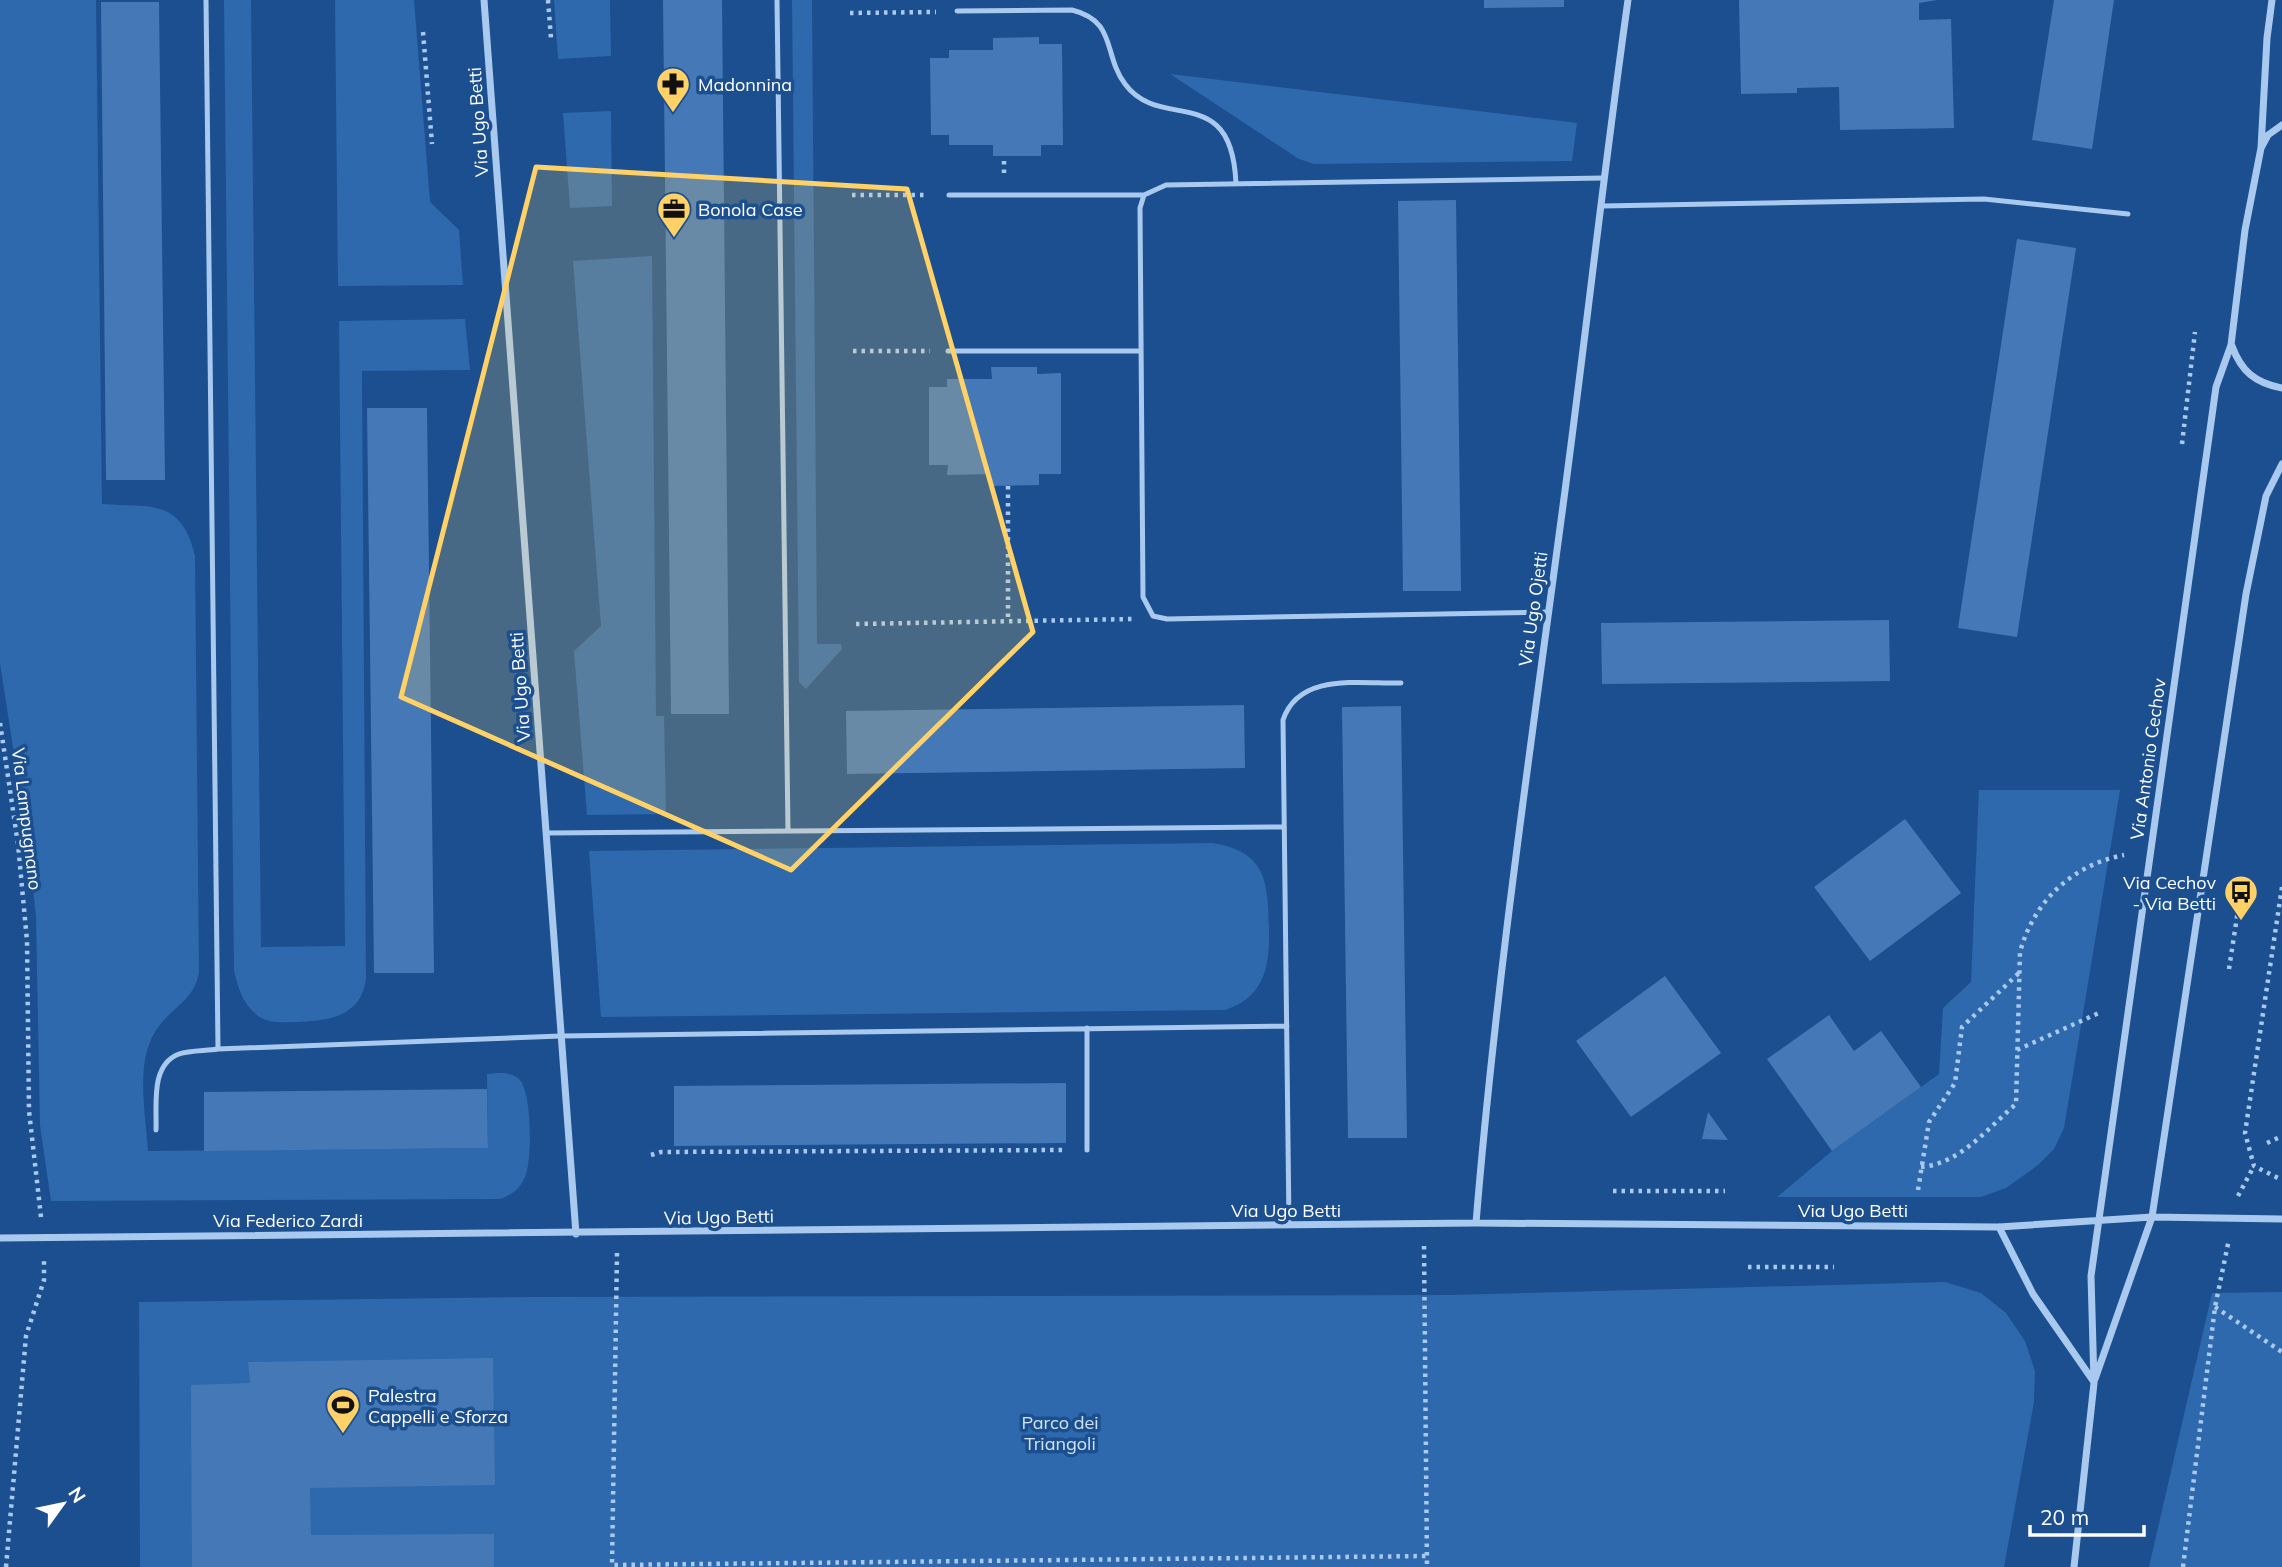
<svg xmlns="http://www.w3.org/2000/svg" width="2282" height="1567" font-family="Mulish,sans-serif">
<style>
.green{fill:#2e69ad}
.building{fill:#4478b7}
.lines{fill:none;stroke-linecap:round;stroke-linejoin:round}
.path{stroke:#a9c9ee;stroke-width:4.5;stroke-dasharray:3.5 5;stroke-linecap:butt}
.lane{stroke:#a9c9ee;stroke-width:5}
.street{stroke:#a9c9ee;stroke-width:7}
.marked{fill:#ffd166;fill-opacity:0.2;stroke:#ffd166;stroke-width:5;stroke-linejoin:round}
.labels{text-anchor:middle;dominant-baseline:central;stroke-width:7;stroke-linejoin:round;paint-order:stroke}
.poi-label{font-size:18px;fill:#fff;stroke:#1b4f8f;text-anchor:start}
.street-label{font-size:18px;fill:#fff;stroke:#1b4f8f}
.park-label{font-size:18px;fill:#cfe3fa;stroke:#1b4f8f}
</style>
<rect width="100%" height="100%" fill="#1b4f8f"/>
<!-- green -->
<path class="green" d="M0,0H96L102,504C150,508 181,497 195,556L199,972C195,1001 169,1008 155,1032C135,1064 146,1115 148,1151L488,1148L487,1074C499,1073 509,1071 519,1079C532,1090 533,1164 524,1179C519,1190 511,1195 500,1199L51,1201L40,1125L36,918L30,858L0,663Z
M224,0H251L261,947L345,946L339,321L465,319L470,370L362,371L366,979C361,1017 328,1021 296,1022C284,1022 271,1024 260,1017C243,1006 238,988 234,970Z
M335,0H414L430,202L459,230L463,285L338,286Z
M554,0H610L611,56L558,59Z
M792,0H812L817,644H841L842,649L806,689L799,682Z
M1170,74L1577,123L1572,161L1314,164L1299,159Z
M611,111L612,206L570,208L563,113Z
M652,256L656,716H664L666,814L587,815L574,651L601,626L573,261Z
M1979,790H2120L2064,1128L2054,1149L2038,1165L2006,1188L1981,1197H1777L1832,1151L1939,1074L1943,1008L1971,982Z
M1213,843C1266,852 1268,881 1269,927C1270,966 1265,997 1225,1010L601,1017L589,851Z
M1945,1282L1981,1293L2006,1313L2025,1341L2035,1371L2034,1402L2004,1567H140L139,1302L534,1297L1451,1295Z
M2282,1292V1567H2149L2212,1293Z"/>
<!-- building -->
<path class="building" d="M663,0H722L729,714H671Z
M1484,0H1564V7L1484,8Z
M1739,0H1937L1919,3V20L1951,19L1954,128L1840,130L1839,87L1797,88V93L1741,94Z
M2054,0H2114L2092,149L2032,140Z
M101,2H159L165,480H106Z
M1039,37V44H1062L1063,145H1041V156H993V145H949V135H931L930,58H949V50H993V38Z
M1456,200L1461,591H1403L1398,201Z
M2017,239L2076,248L2017,637L1958,628Z
M991,367H1037V374L1061,373V474H1039V485L991,486V474L947,475L948,465H929V387H947V379H992Z
M367,408H427L434,973H374Z
M1889,620L1890,681L1602,684L1601,623Z
M1244,705L1245,768L847,774L846,711Z
M1401,706L1407,1138H1348L1342,707Z
M1905,819L1961,893L1870,961L1814,887Z
M1665,976L1721,1053L1631,1117L1576,1041Z
M1829,1015L1854,1051L1881,1031L1921,1087L1832,1151L1767,1059Z
M1066,1083V1143L674,1146V1086Z
M487,1089L488,1148L204,1151V1092Z
M1708,1112L1728,1140L1702,1139Z
M493,1358L495,1485L310,1488L311,1535L494,1534V1567H192L191,1385L250,1383L248,1362Z"/>
<g class="lines">
<!-- path -->
<path class="path" d="M548,0L551,38
M850,13L936,12
M423,32L432,144
M1004,173V156
M852,195H927
M853,351H930
M2182,444L2195,332
M1008,486V621
M856,624L1132,619
M0,723L18,844L27,941L29,1111L41,1217
M2282,887L2245,1133L2254,1166L2282,1180
M2229,969L2242,884
M2017,1050L2101,1012
M2267,1143L2282,1136
M651,1155L661,1152L1065,1150
M1921,1167C1960,1164 1988,1128 2016,1104L2020,952C2034,901 2072,865 2124,855
M1918,1190L1929,1122L1955,1083L1962,1027L2019,973
M1613,1191H1725
M2238,1196L2254,1166
M1424,1246L1427,1567
M617,1253L612,1565L1427,1556
M1748,1267H1834
M2215,1307L2282,1352
M6,1567L26,1336L44,1280V1260
M2183,1567L2215,1307L2229,1239"/>
<!-- lane -->
<path class="lane" d="M206,0L218,1049
M777,0L788,831
M957,11L1072,10C1117,21 1103,55 1125,84C1161,133 1232,80 1236,184
M949,195H1144
M1602,206L1984,199L2128,214
M948,351H1141
M1549,612L1167,619L1153,616L1143,597L1140,208L1144,195L1166,185L1604,178
M547,833L1284,827
M1087,1028V1150
M156,1130C157,1105 150,1065 179,1054C190,1050 206,1051 218,1049L561,1036L1287,1026
M1289,1225L1283,720C1299,672 1360,684 1401,683"/>
<!-- street -->
<path class="street" d="M484,0L576,1234
M2261,148L2268,135L2282,125
M2232,346C2241,371 2255,383 2282,388
M1476,1223C1495,991 1529,759 1560,528C1584,352 1603,176 1628,0
M1999,1227L2033,1294L2094,1382
M0,1238L1476,1223L1999,1227L2152,1217L2282,1219
M2095,1379L2152,1217L2246,594L2266,496L2282,464
M2074,1567L2094,1383L2091,1276L2216,387L2231,345L2245,230L2261,148L2267,38L2272,0"/>
</g>
<!-- marked area -->
<path class="marked" d="M536,167L907,189L1033,632L791,870L401,697Z"/>
<!-- icons -->
<defs>
<g id="pharmacy-pin" transform="scale(1.75)"><path d="M0 17L-7.5 6A9.5 9.5 0 1 1 7.5 6Z" fill="#ffd166" stroke="#1b4f8f"/><path d="M-2-6h4v4h4v4h-4v4h-4v-4h-4v-4h4Z" fill="#111"/></g>
<g id="office-pin" transform="scale(1.75)"><path d="M0 17L-7.5 6A9.5 9.5 0 1 1 7.5 6Z" fill="#ffd166" stroke="#1b4f8f"/><path d="M-6-3h4V-5.5h4V-3h4V5H-6ZM-1-4.5V-3h2v-1.5ZM-6 0V1H6V0Z" fill="#111"/></g>
<g id="bus-pin" transform="scale(1.75)"><path d="M0 17L-7.5 6A9.5 9.5 0 1 1 7.5 6Z" fill="#ffd166" stroke="#1b4f8f"/><path d="M-5-6H5V4H4V6H2V4H-2V6H-4V4H-5ZM-3.5-4V0h7V-4ZM-3.5 1.2v1.5H-2V1.2ZM2 1.2v1.5H3.5V1.2Z" fill="#111"/></g>
<g id="stadium-pin" transform="scale(1.75)"><path d="M0 17L-7.5 6A9.5 9.5 0 1 1 7.5 6Z" fill="#ffd166" stroke="#1b4f8f"/><path d="M0-5a6.5 5 0 1 0 0 10a6.5 5 0 1 0 0-10ZM-3.5-1.8h7v3.6h-7Z" fill="#111"/></g>
</defs>
<g fill-rule="evenodd">
<use href="#pharmacy-pin" x="673" y="84"/>
<use href="#office-pin" x="674" y="209"/>
<use href="#bus-pin" x="2241" y="892"/>
<use href="#stadium-pin" x="343" y="1405"/>
</g>
<g class="labels">
<!-- poi labels -->
<g class="poi-label">
<text x="698" y="84">Madonnina</text>
<text x="698" y="209">Bonola Case</text>
<text x="2216" y="882" text-anchor="end">Via Cechov<tspan x="2216" dy="21">- Via Betti</tspan></text>
<text x="368" y="1395">Palestra<tspan x="368" dy="21">Cappelli e Sforza</tspan></text>
</g>
<!-- street labels -->
<g class="street-label">
<text transform="translate(478 122) rotate(-94)">Via Ugo Betti</text>
<text transform="translate(1533 609) rotate(-82)">Via Ugo Ojetti</text>
<text transform="translate(520 687) rotate(-94)">Via Ugo Betti</text>
<text transform="translate(2148 759) rotate(-82)">Via Antonio Cechov</text>
<text transform="translate(27 819) rotate(83)">Via Lampugnano</text>
<text x="1286" y="1210">Via Ugo Betti</text>
<text x="1853" y="1210">Via Ugo Betti</text>
<text transform="translate(719 1217) rotate(-1)">Via Ugo Betti</text>
<text x="288" y="1220">Via Federico Zardi</text>
</g>
<!-- park labels -->
<g class="park-label">
<text x="1060" y="1422">Parco dei<tspan x="1060" dy="21">Triangoli</tspan></text>
</g>
</g>
<!-- north arrow -->
<g transform="translate(63 1504) rotate(57)" stroke="#1b4f8f" stroke-width="5" paint-order="stroke">
<path d="M0-5L12 26L0 18L-12 26Z" fill="#ffffff"/>
<text y="-10" font-size="19" font-weight="bold" text-anchor="middle" fill="#ffffff">N</text>
</g>
<!-- scale -->
<path d="M2030 1525v10h114v-10" fill="none" stroke="#ffffff" stroke-width="3.5"/>
<text x="2040" y="1525" font-size="21" fill="#ffffff" stroke="#1b4f8f" stroke-width="5" paint-order="stroke">20 m</text>
</svg>
